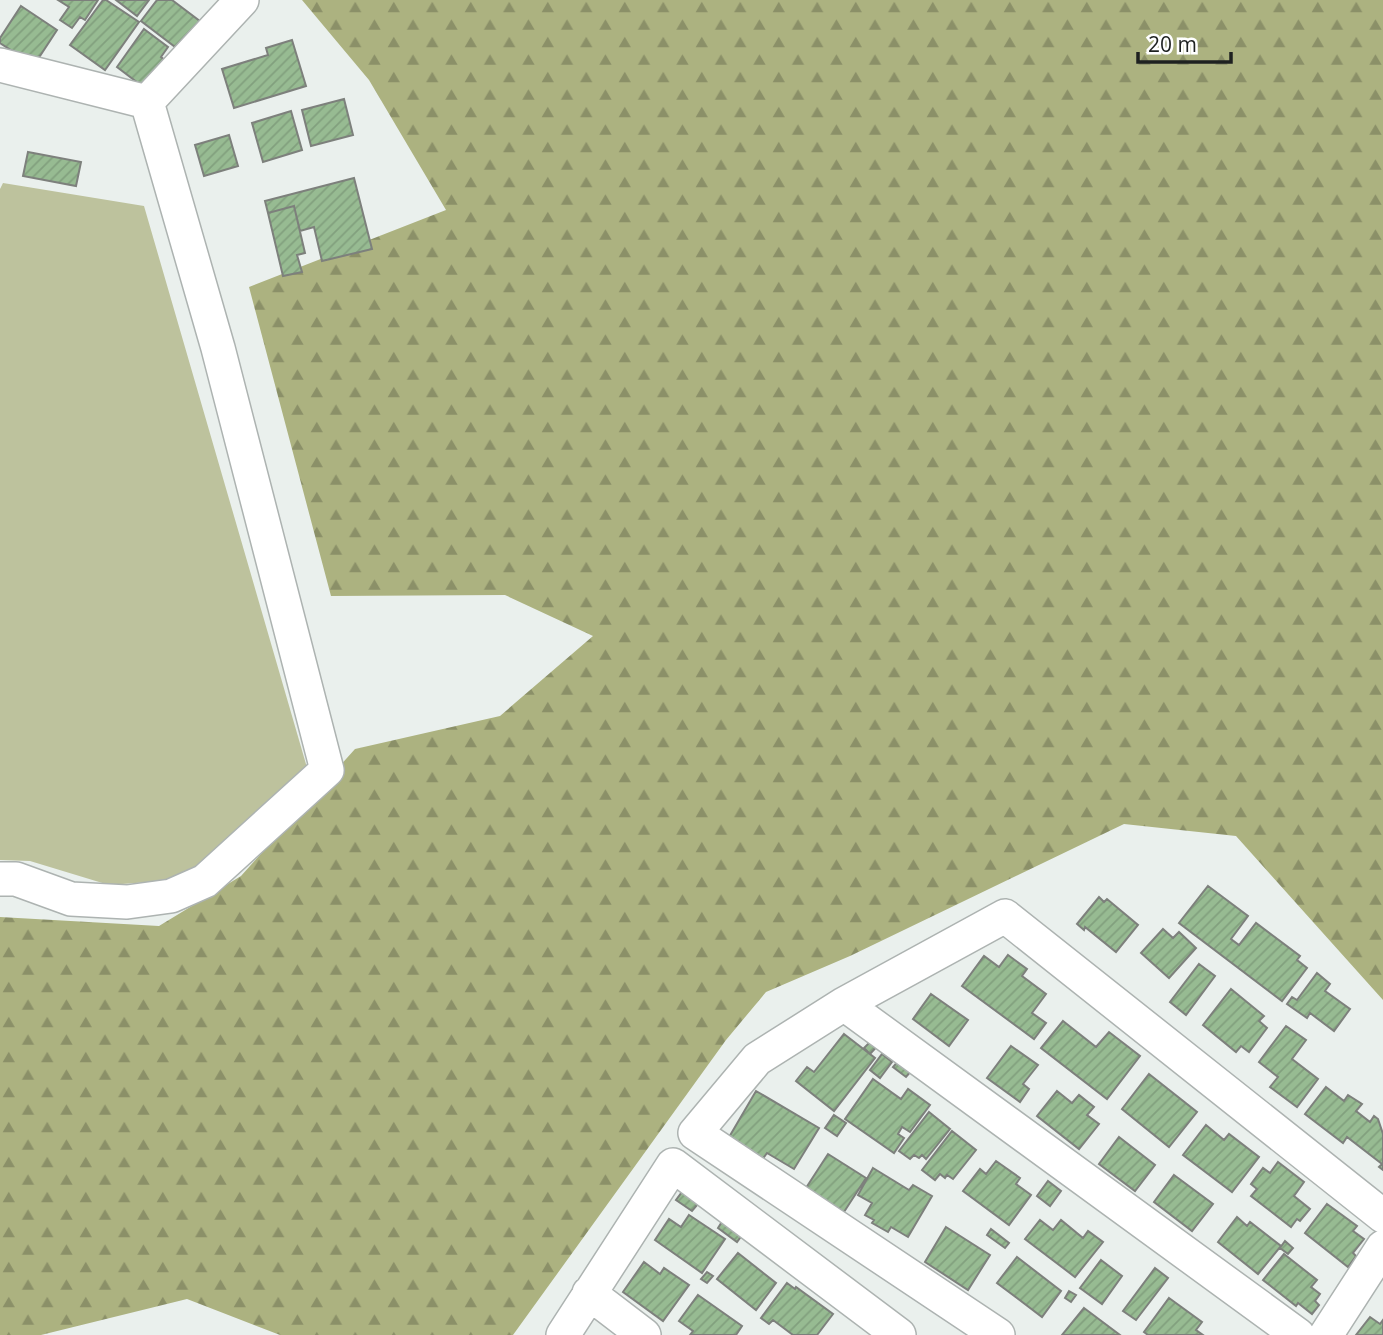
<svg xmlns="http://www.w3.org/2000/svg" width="1383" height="1335" font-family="'Open Sans',sans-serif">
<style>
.forest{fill:url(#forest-firs)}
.pitch{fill:#bdc29d}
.building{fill:url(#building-hatch);stroke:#7d807c;stroke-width:2}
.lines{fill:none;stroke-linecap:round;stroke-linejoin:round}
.minor-casing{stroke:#adb3b1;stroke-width:36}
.minor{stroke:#fff;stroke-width:33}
</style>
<defs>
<pattern id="forest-firs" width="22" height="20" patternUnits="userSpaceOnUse" patternTransform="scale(1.75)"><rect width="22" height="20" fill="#acb280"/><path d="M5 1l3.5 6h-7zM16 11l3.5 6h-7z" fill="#8b9068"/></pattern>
<pattern id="building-hatch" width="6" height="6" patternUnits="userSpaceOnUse" patternTransform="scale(1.75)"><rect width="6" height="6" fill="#97bb92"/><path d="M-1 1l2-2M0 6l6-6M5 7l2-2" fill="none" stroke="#82a07e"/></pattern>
</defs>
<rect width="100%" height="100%" fill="#eaf0ed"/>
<!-- forest -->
<path class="forest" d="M302,0H1383V1000L1236,836L1124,824L850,956L766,992L726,1040L513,1335H280L187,1299L41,1335H0V917L159,926L241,876L355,749L500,716L593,636L505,595L331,596L249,287L446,210L369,80Z"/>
<!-- pitch -->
<path class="pitch" d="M3,183L144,206L308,771L213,863L162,881L109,885L30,861L0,860V189Z"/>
<!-- building -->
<path class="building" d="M58,0H98L85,20L80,17L72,28L60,20L69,7Z
M103,0H106L139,22L105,70L70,45Z
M116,0H149L137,16Z
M157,0H172L209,28L187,56L141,21Z
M21,6L57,30L34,65L0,43V38Z
M144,29L168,47L161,57L166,61L146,89L117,67Z
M292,40L306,86L234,108L222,69L268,55L266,48Z
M344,99L353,135L311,146L302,110Z
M291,111L302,150L263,162L252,123Z
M229,135L238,166L204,176L195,145Z
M28,152L81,162L76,186L23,176Z
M354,178L372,249L322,261L314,227L300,231L294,206L268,213L265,201Z
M294,206L305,253L297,255L302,272L283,276L268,213Z
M1208,886L1248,916L1231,939L1239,945L1256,923L1300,956L1297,960L1307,968L1282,1001L1179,923Z
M1099,897L1104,902L1107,899L1138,925L1116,952L1085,927L1084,930L1077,924Z
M1163,929L1173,938L1179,932L1196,948L1169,978L1141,953Z
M1008,955L1027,969L1022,976L1046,994L1032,1013L1046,1023L1034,1039L962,986L984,956L999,967Z
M1199,964L1215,976L1186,1015L1170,1002Z
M1317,973L1330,984L1325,991L1350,1009L1334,1031L1310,1013L1307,1018L1287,1004L1292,997L1297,1000Z
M1231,989L1264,1016L1259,1021L1267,1028L1249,1052L1241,1046L1236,1052L1203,1025Z
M931,994L968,1020L949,1046L913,1019Z
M1063,1021L1096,1047L1109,1032L1140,1056L1107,1099L1041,1048Z
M1286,1026L1306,1040L1292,1059L1318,1079L1297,1107L1270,1087L1278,1077L1259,1062Z
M844,1034L875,1058L834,1111L796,1081L807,1067L814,1072Z
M874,1038L880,1043L870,1054L864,1048Z
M1011,1046L1038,1065L1023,1084L1029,1089L1020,1102L987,1078Z
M882,1054L892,1062L880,1078L870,1070Z
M900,1059L912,1070L906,1077L893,1067Z
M1149,1074L1197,1112L1169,1147L1122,1109Z
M873,1079L901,1099L908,1089L930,1105L910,1132L902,1127L898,1134L904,1138L894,1153L845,1119Z
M1326,1087L1344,1101L1348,1095L1362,1104L1356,1111L1370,1122L1374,1116L1378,1119L1383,1134V1170L1379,1167L1382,1164L1347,1137L1343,1143L1305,1114Z
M756,1091L819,1128L794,1169L767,1153L762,1160L728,1139Z
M1057,1091L1072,1103L1079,1095L1094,1107L1087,1115L1099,1124L1079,1149L1037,1116Z
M929,1112L950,1129L926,1159L922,1155L919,1158L914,1155L910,1159L899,1151Z
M834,1115L846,1123L837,1136L825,1128Z
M1206,1125L1224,1140L1229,1134L1259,1157L1232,1192L1183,1155Z
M952,1131L976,1150L953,1179L947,1175L945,1178L940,1174L935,1180L922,1170Z
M1119,1137L1155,1165L1135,1191L1099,1164Z
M828,1154L866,1178L844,1212L806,1188Z
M996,1161L1020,1178L1016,1184L1031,1195L1009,1225L963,1191L980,1169L986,1174Z
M1278,1162L1304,1182L1294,1196L1310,1209L1300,1221L1297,1219L1291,1227L1251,1196L1257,1189L1251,1184L1263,1168L1270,1173Z
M873,1168L909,1190L913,1185L932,1196L908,1237L891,1227L888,1232L872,1223L874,1220L865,1215L872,1203L858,1195Z
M1174,1175L1213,1204L1192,1231L1154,1202Z
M1048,1181L1061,1191L1050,1206L1037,1196Z
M682,1192L698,1204L692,1211L676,1200Z
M1327,1204L1357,1226L1353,1231L1364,1239L1353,1253L1356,1256L1348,1267L1305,1233Z
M689,1215L725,1239L702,1273L655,1240L669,1219L681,1227Z
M725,1217L745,1231L737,1242L718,1228Z
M1237,1217L1247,1226L1250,1222L1281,1246L1258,1274L1218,1242Z
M1040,1220L1053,1230L1061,1220L1083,1238L1088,1231L1103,1242L1075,1277L1025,1239Z
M946,1227L990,1255L968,1290L925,1262Z
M991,1229L1009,1243L1005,1248L987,1235Z
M1285,1241L1293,1248L1288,1254L1280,1248Z
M738,1253L776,1283L756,1310L717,1279Z
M1284,1254L1317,1280L1311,1287L1320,1294L1315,1301L1319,1305L1312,1314L1298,1303L1296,1306L1263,1280Z
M1017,1257L1061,1291L1042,1317L997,1283Z
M1101,1260L1122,1276L1102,1304L1080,1288Z
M644,1262L660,1274L664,1268L689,1285L663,1321L623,1292Z
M1155,1268L1168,1278L1136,1320L1123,1311Z
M707,1272L713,1276L707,1283L701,1279Z
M787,1283L795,1289L796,1287L833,1314L817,1335H793L773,1320L769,1324L761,1318Z
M1069,1291L1076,1295L1071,1302L1065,1298Z
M698,1295L742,1326L736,1335H690L693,1331L679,1321Z
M1169,1298L1202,1322L1196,1330L1203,1335H1148L1144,1332Z
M1084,1308L1120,1335H1062Z
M1370,1317L1380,1324L1383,1320V1335H1356Z"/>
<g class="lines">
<!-- minor casing -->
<g class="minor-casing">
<path id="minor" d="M0,65L147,102
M0,879H16L71,899L127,902L171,896L205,881L327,770L218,348L147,102L242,0
M844,1004L1298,1335
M589,1293L644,1335
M563,1335L673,1165L899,1335
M998,1335L695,1133L757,1059L844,1004L1005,916L1383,1216
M1326,1335L1383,1247"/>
</g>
<!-- minor -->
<use href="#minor" class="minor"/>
</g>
<!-- scale -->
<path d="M1138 52v10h93v-10" fill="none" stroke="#1e2120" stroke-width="3.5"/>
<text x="1148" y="52" font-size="21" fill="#1e2120" stroke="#ffffff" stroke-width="5" paint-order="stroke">20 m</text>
</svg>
